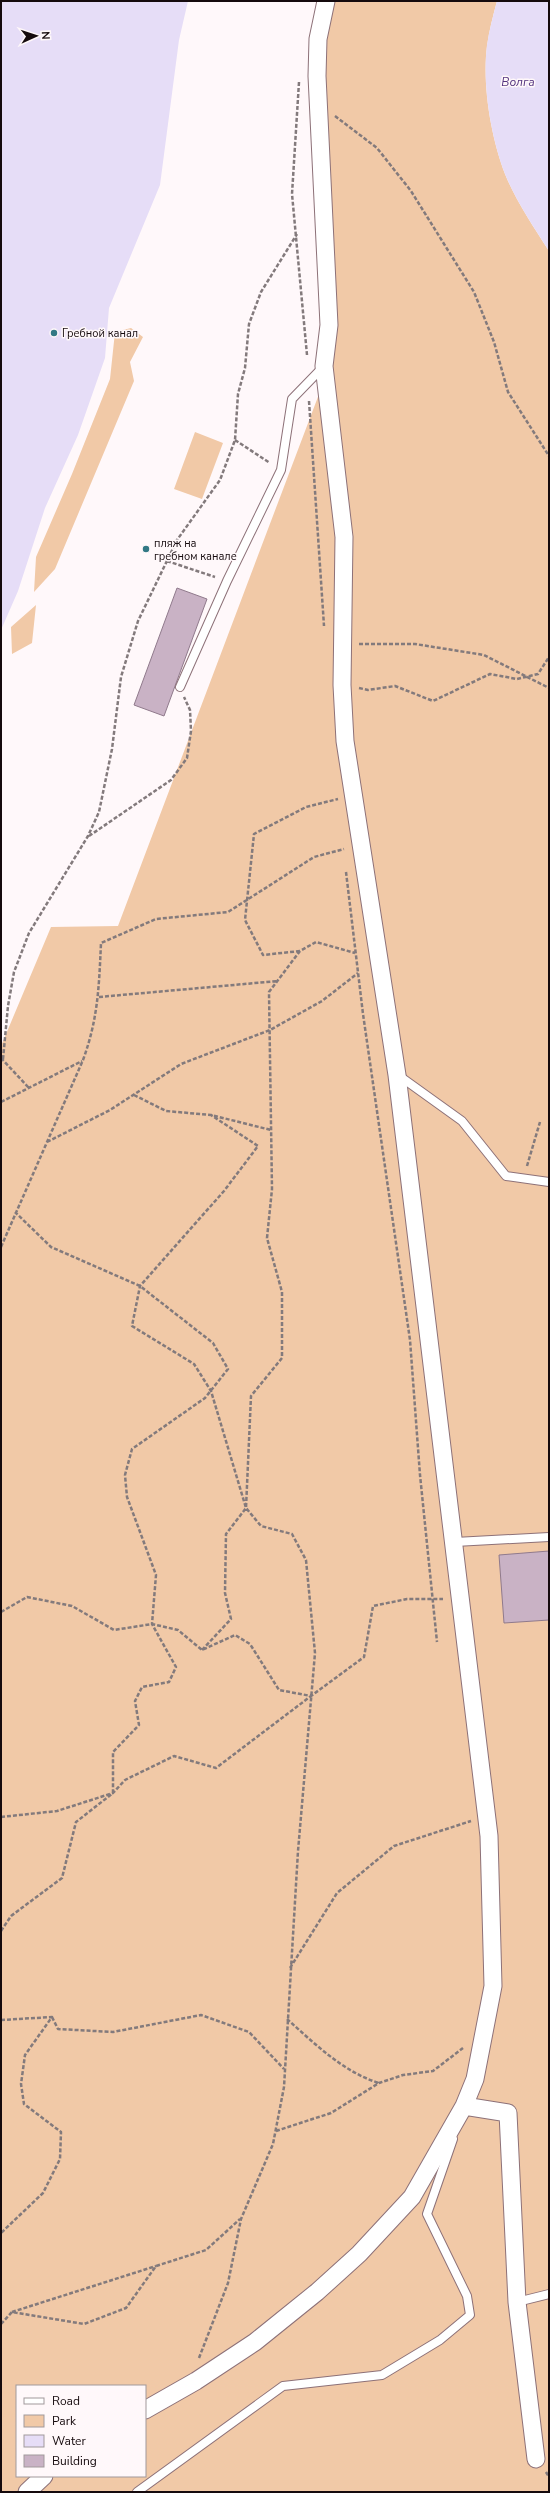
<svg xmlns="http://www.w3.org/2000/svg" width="550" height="2493" font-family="'Nunito Sans',sans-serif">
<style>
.green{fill:#f1c9a7;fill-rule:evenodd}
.water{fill:#e6ddf7}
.building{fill:#c9b2c5;stroke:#907a8c}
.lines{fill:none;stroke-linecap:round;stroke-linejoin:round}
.lane-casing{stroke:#8d7178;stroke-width:10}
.street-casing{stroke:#8d7178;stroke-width:19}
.path{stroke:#837a7c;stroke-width:2.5;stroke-dasharray:4 2;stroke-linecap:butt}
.lane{stroke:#fff;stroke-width:8}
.street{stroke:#fff;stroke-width:17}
.poi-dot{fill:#327884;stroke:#fff8fa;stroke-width:1.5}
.labels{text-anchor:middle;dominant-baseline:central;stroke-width:3;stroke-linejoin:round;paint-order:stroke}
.poi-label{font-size:11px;fill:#150a0d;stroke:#fff8fa;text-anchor:start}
.water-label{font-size:12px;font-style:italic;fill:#55357f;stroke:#fff8fa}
</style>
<rect width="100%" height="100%" fill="#fff8fa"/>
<!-- green -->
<path class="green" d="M318,1H497C493,16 489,31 487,46C482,85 491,137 505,174C516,201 533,226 549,251V2492H1V1046L51,927L118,926L330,365L313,73L315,11ZM17,2386H145V2476H17Z
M131,328L143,337L130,362L134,381L55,569L34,592L36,557L72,474L110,379L115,332Z
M195,432L223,443L202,499L174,489Z
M36,605L32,643L12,654L11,627Z"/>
<!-- water -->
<path class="water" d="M1,1H188L179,40L160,185L109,308L105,358L78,435L45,508L18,591L1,630Z
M497,1H549V251C533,226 516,201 505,174C491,137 482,85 487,45C489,31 493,16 497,1Z"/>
<!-- building -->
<path class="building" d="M177,588L207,599L164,716L134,705Z
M549,1551V1620L504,1623L499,1555Z"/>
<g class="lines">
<!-- lane casing -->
<g class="lane-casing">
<path id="lane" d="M180,687L227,581L281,470L292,399L324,366
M398,1075L462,1121L506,1176L549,1182
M455,1542L549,1537
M517,2302L549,2294
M137,2492L283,2386L382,2375L440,2340L470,2315L467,2296L427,2214L453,2139"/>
</g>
<!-- street casing -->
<g class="street-casing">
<path id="street" d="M326,1L318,39L317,76L329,325L324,366L344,537L342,685L345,741L397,1075L489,1836L493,1986L475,2079L464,2106L508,2113L517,2302L536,2459
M145,2410L196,2381L255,2342L317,2292L359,2254L412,2197L464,2106
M27,2492L44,2476"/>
</g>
<!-- path -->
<path class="path" d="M299,82L292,194L307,355
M335,116L377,148L411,191L474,292L494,342L508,392L549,456
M309,401L324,626
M235,440L270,463
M167,561L215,577
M359,644H415L484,655L549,688
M359,688L368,690L395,686L433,701L490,674L517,679L538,674L549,657
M89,836L171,780L187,758L191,731L190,710L184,697
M346,872L363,1014L410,1340L420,1475L437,1642
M300,951L263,955L245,920L254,834L306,807L338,799
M99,997L278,981
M1,1058L29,1088
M3,1059L8,1006L14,972L29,933L88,836L99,812L112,749L121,677L138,621L177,540L220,480L235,440L238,394L245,368L249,324L261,292L297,234
M134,1095L166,1111L211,1115L271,1130
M1,1102L82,1061
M47,1142L110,1110L181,1064L270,1030L322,1001L358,973
M527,1166L540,1122
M1,1247L83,1060C98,1019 99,987 101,943L156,919L228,912L314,857L344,849
M1,1612L27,1597L72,1606L114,1630L152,1624L178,1630L202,1650L235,1635L250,1644L279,1690L311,1696L364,1657L373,1606L407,1599H443
M202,1650L231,1619L225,1593L226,1534L246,1508L211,1391L194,1364L132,1326L140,1286L224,1191L258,1146L211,1115
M1,1817L57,1811L113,1793L125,1780L174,1756L216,1768L311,1696
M1,1931L11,1916L62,1878L76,1822L113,1793V1752L139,1725L135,1701L142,1687L169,1682L176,1667L152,1624L156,1575L127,1497L125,1475L132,1449L205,1398L228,1369L213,1343L140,1286L51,1247L15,1212
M290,1968L337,1893L394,1846L471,1821
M52,2017L58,2029L113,2032L201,2015L249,2032L284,2069
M287,2019C314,2043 343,2072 379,2083
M1,2020L52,2017L25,2055L21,2084L24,2104L61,2132L60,2159L43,2193L1,2233
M276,2131L331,2113L379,2083L403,2075L433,2071L463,2048
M12,2312L156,2266
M1,2324L12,2312L84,2324L126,2308L156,2266L206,2250L240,2219
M199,2358L228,2283L241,2219L273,2144L284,2087L298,1851L315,1653L306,1560L292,1534L261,1526L246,1508L251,1396L282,1358V1292L267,1238L272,1189L269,992L300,951L316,942L355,953
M546,2472L549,2477"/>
<!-- lane -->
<use href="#lane" class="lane"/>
<!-- street -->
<use href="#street" class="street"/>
</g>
<!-- markers -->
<g class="poi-dot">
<circle cx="54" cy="333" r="4"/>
<circle cx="146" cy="549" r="4"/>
</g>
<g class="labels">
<!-- poi labels -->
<g class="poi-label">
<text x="62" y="333">Гребной канал</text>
<text x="154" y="543">пляж на<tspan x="154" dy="13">гребном канале</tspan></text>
</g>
<!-- water labels -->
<g class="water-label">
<text x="518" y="82">Волга</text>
</g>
</g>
<!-- border -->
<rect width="550" height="2493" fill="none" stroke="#150a0d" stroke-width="4"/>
<!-- legend -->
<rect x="16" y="2385" width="130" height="92" fill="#fff8fa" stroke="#a1999b"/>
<rect x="24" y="2398" width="20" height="6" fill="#ffffff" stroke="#a1999b"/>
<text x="52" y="2405" font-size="12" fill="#150a0d">Road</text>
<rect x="24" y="2415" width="20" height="12" fill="#f1c9a7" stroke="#a1999b"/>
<text x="52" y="2425" font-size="12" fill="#150a0d">Park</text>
<rect x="24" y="2435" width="20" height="12" fill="#e6ddf7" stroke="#a1999b"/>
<text x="52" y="2445" font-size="12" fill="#150a0d">Water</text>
<rect x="24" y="2455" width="20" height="12" fill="#c9b2c5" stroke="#a1999b"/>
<text x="52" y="2465" font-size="12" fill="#150a0d">Building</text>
<!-- north arrow -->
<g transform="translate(36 36) rotate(87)" stroke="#fff8fa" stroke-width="3" paint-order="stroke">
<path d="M0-3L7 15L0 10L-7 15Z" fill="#150a0d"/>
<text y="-6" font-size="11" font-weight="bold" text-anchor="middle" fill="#150a0d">N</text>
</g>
</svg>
